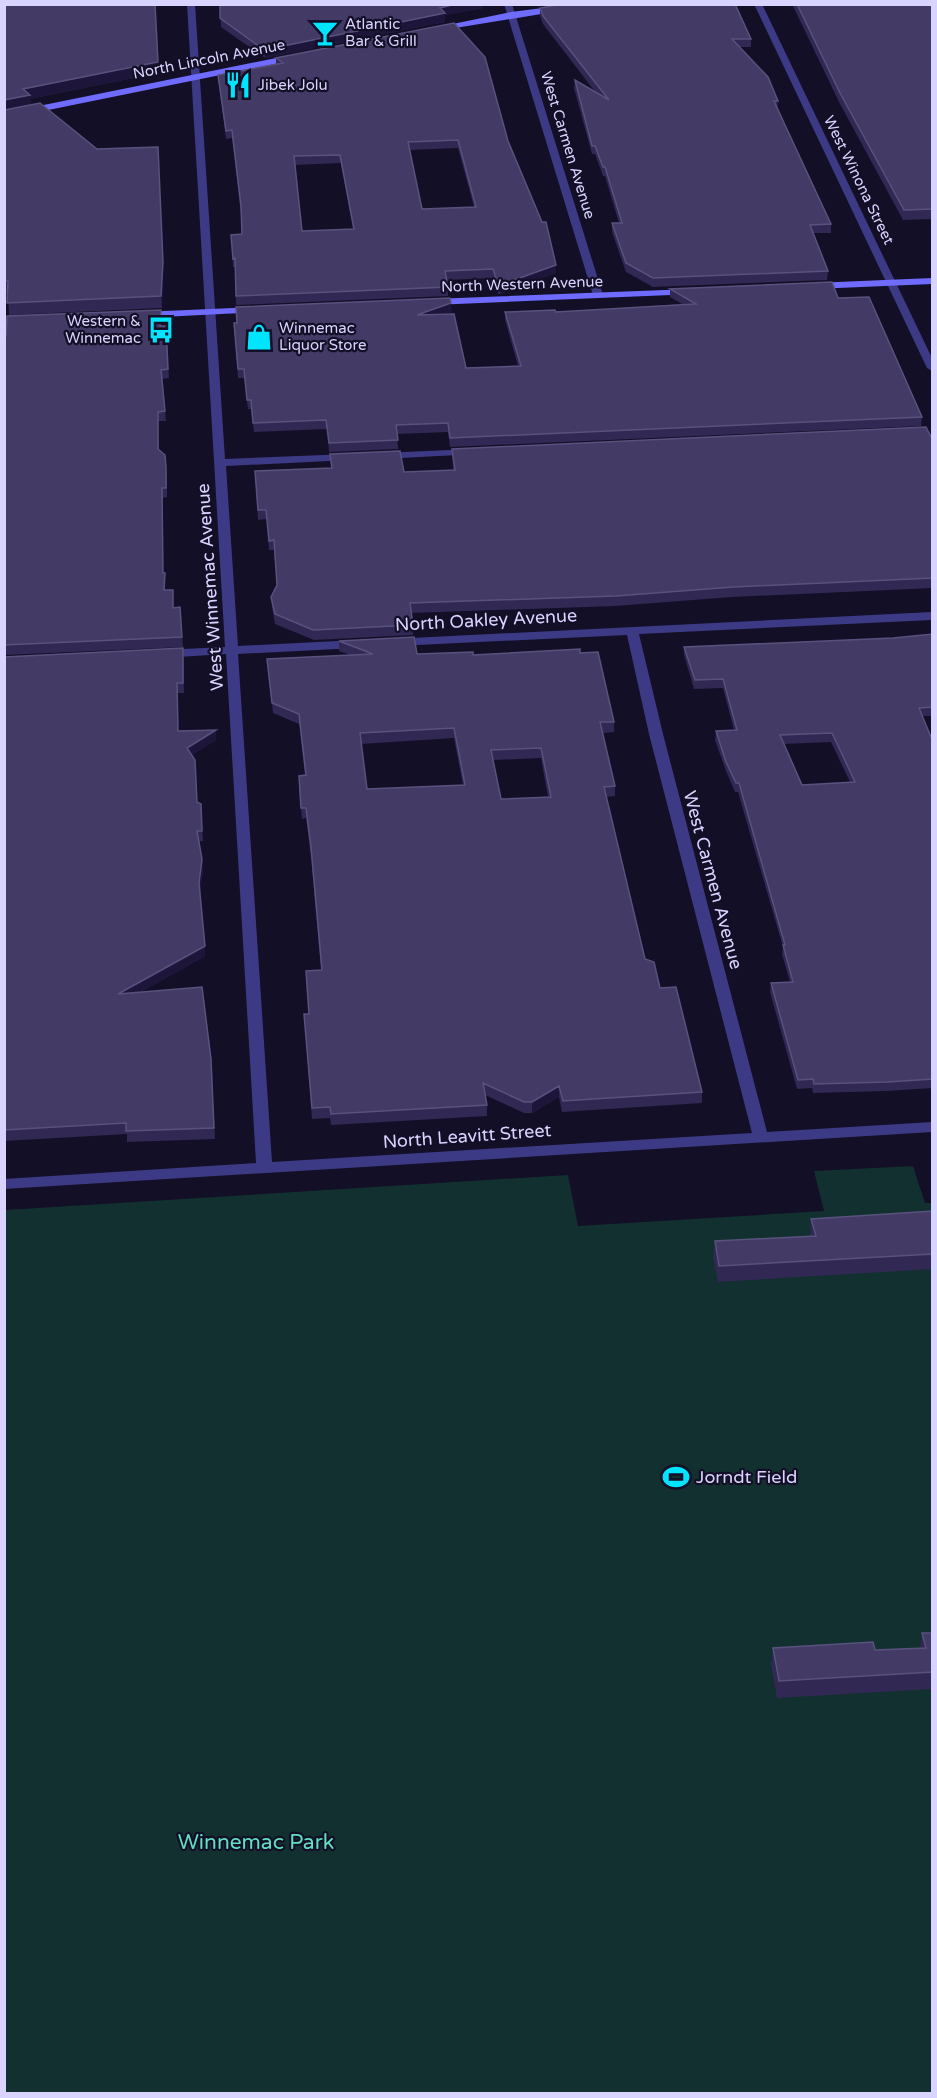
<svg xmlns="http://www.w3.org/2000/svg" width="937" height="2098" font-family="'Varela Round',sans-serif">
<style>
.green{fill:#12302f}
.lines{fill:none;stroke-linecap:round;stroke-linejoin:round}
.street{fill:#3d3a85;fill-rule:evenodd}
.secondary{fill:#6f6bff;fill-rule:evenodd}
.wall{fill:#312854;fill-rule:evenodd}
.shaded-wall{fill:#1d163a}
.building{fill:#433a66;stroke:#5a527e;stroke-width:1.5;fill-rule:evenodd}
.labels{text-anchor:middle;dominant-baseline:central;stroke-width:4.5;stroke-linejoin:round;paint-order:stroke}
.far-poi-label{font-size:15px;fill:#d9d4ff;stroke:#130f26;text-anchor:start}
.far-street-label{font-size:15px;fill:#d9d4ff;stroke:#130f26}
.street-label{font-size:18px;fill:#d9d4ff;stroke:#130f26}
.poi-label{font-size:18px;fill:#d9d4ff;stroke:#130f26;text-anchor:start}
.near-park-label{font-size:21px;fill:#5fe0c0;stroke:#130f26}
</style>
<rect width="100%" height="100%" fill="#130f26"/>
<!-- green -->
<path class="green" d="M913,1166L925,1203H932V2093H5V1210L568,1175L578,1226L824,1211L814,1171Z"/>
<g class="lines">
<!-- street -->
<path class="street" d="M187,4H195L225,459L349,454L355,457L349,460L226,466L238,646L357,640L363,644L357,648L238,654L272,1162L752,1133L649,734L627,635L396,646L392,645L390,642L392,639L932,612V620L639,634L663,734L767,1132L932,1122V1132L4,1189V1179L256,1163L226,654L162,658L156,654L162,650L225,647Z
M504,4H512L603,295L602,297L593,295Z
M754,4H762L932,358V371L927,368Z
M472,449L476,450V454L382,459L376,456L382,453Z"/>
<!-- secondary -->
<path class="secondary" d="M574,4H602L437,31L433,28L511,12Z
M296,54L299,55V59L4,119V113Z
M932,278V284L814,289L809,286L814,283Z
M691,289L695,290V294L433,305L428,302L433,299Z
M256,307L260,308V312L142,318L137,315L142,312Z"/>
</g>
<!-- wall -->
<path class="wall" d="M4,4H155L158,73L30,99L31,105L163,273L162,308L9,315L8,293H4Z
M220,4H483V8L445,15V22L265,58L221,27Z
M792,4H933V219L903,220L839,102Z
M540,8L751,39V47H739L778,101L777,108L785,125L831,224V233H813L828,271L827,280L653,287L626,272L612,232V223H619L605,176H603L595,154H592L574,88L575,80L596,93L543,24L540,16Z
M276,58L508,141L556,265V273L500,294H498L493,278L446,280L448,287V296L236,305L235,267H233L231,235L242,234L241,215L232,138L226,139L218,75L276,64ZM458,148L474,207L422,209L410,150ZM341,163L353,229L302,231L294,165Z
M670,289L838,298L922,417L921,426L450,447L448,432L397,434L398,449L329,452L327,429L254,432L251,409H248L244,378H238L234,323L452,312L444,314L466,368L518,366L505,320V312H556L682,304L670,297Z
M161,310V326H166L169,378L162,379L166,421H158L159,449L167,476V497L163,498V573L165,583V590L174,608L180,607L183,647L4,655V336Z
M933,441V588L732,597L615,606L411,613L413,635L314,640L275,624L272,607L271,597L277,586L274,550H269L267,519L258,520L255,471L331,468L330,454L404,472L453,470L452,449Z
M933,634V716H922L933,742V1088L886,1091L813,1093L812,1088L797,1089L770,992L771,983L790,982L782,954L783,947L738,792H735L726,771L715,740L716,731L734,730L723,688L694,689L684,655V647L893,638ZM831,742L850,782L802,785L783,744Z
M339,641L417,654L473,655L580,653L614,722V732L603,733L615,786V796L606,797L645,959L660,988L702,1092V1103L562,1112L559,1097L532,1113H524L485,1095L487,1105V1116L331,1125L330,1118L312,1119L305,1025L321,970L311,857L306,818L302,819L299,786L305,775L299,724L273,713L267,659L351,655L339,651ZM454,738L463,785L367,789L361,744ZM541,758L548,797L501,799L493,760Z
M183,648L184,693H177L178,731L216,730V740L192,755L197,802L201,804L203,841H199L202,859L203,870L200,893L205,956L141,992L211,1059L215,1139L127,1142V1134L4,1141V657Z
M933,1211V1269L718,1282L713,1257L715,1241L810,1237L811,1219Z
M922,1633H933V1689L777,1698L771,1665L773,1648L875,1650L920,1648Z"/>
<!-- shaded-wall -->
<path class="shaded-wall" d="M155,4L158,73L30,99L31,105L4,111V100L23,89Z
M456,4H483V8L445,15V22L265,58L264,50Z
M537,4H556L537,7Z
M158,147L163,273L162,308L161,296Z
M556,265V273L500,294V285Z
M451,303L452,312L417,324V315Z
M162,488L163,498V583V573Z
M216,730V740L188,758L187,748Z
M202,859L203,870L200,894L199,883Z
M205,946V956L119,1005L118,994Z
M559,1086V1097L532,1113V1102Z"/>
<!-- building -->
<path class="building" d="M4,4H155L158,62L23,89L30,95L4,100Z
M220,4H456L440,8L445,13L264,50L220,18Z
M563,4H735L751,39H732L768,77L778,101H774L785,125L831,224L810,225L828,271L653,278L626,263L612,223H622L605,167H603L595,146H592L575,80L609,100L543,16L540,8Z
M797,4H933V209L904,210L840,93Z
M454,23L485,57L508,141L542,222H546L556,265L500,285H498L493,269L445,271L448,287L236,296L235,258L233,259L231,235L242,234L241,206L232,130L226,131L218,75L283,63L276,58ZM458,140L476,207L422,209L408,142ZM340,155L354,229L302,231L294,156Z
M40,103L97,149L158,147L163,262L161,296L7,303L8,281H4V110Z
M832,282L838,298L869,297L922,417L450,438L448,423L396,425L398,440L329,443L326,420L253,423L251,400H247L244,369H238L234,323H237L236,307L450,298L451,303L417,315L454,314L466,368L521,366L505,312L555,310L556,312L696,304L670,289Z
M161,310L160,326H166L168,369L161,370L165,411L158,412V449L165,455L166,467V488H162L163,573H165L164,590H173V608L180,607L182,637L4,645V336H6L7,316Z
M926,427L933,441V578L733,587L616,596L410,603L413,625L313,630L275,614L271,597L277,585L274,540L269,541L266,510H258L255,471L332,468L330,454L400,451L404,472L455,470L452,449Z
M933,634V707L919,708L933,742V1079L887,1082L814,1084L813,1079L798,1080L771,983L793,982L783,945H785L739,783H736L726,762L716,731L737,730L723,679L695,680L684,647L893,638ZM832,733L855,782L802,785L780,735Z
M414,637L417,654L473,652V655L580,649V653L598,652L614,722H600L615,786L604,787L645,959L654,962L660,988L676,987L702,1092L563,1101L559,1086L532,1102H524L483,1083L487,1105L331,1114L330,1107L312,1108L304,1014H309L306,971L322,970L311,847L306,808H301L299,776L306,775L299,714L272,703L267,659L373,654L339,641ZM454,728L465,785L367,789L360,733ZM541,748L551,797L501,799L491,750Z
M183,648V683H177L178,731L216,730L187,748L195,760L197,802L201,804L202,831H197L202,859L199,883L205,946L118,994L202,987L211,1059L214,1128L126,1131V1123L4,1130V657Z
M933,1211V1254L719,1266L715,1241L816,1236L811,1219Z
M922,1633H933V1672L779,1681L773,1648L873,1642L875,1650L926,1648Z"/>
<!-- icons -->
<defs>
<g id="bar-bare" transform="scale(2.07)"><path d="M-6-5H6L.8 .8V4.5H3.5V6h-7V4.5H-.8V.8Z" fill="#00e5ff" stroke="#130f26" stroke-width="2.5" paint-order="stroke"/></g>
<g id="restaurant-bare" transform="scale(2.07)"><path d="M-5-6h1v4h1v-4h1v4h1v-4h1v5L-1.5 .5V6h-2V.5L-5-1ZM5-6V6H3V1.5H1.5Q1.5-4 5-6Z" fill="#00e5ff" stroke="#130f26" stroke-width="2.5" paint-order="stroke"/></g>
<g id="bus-bare" transform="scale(2.07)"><path d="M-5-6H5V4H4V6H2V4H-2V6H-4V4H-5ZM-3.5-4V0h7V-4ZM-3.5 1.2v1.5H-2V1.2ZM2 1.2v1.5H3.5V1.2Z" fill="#00e5ff" stroke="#130f26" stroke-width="2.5" paint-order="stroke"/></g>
<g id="shop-bare" transform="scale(2.07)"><path d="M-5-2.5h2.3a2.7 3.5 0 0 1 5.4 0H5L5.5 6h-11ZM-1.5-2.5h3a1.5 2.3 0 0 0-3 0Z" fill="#00e5ff" stroke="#130f26" stroke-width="2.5" paint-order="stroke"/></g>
<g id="stadium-bare" transform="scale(2.07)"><path d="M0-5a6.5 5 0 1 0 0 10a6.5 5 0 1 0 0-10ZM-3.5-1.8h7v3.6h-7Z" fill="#00e5ff" stroke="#130f26" stroke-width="2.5" paint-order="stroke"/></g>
</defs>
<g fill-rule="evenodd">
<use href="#bar-bare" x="325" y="33"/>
<use href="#restaurant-bare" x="238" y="85"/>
<use href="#bus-bare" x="161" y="330"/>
<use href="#shop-bare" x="259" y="337"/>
<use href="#stadium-bare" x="676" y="1477"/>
</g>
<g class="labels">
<!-- far-poi labels -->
<g class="far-poi-label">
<text x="345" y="24">Atlantic<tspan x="345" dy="17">Bar &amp; Grill</tspan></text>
<text x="258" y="85">Jibek Jolu</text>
<text x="141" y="321" text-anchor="end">Western &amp;<tspan x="141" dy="17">Winnemac</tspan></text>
<text x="279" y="328">Winnemac<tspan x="279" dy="17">Liquor Store</tspan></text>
</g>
<!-- far-street labels -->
<g class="far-street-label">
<text transform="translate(209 59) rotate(-11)">North Lincoln Avenue</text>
<text transform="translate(568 145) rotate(73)">West Carmen Avenue</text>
<text transform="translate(859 180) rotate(64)">West Winona Street</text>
<text transform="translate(522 284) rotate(-2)">North Western Avenue</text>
</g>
<!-- street labels -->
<g class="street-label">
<text transform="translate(210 587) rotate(-94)">West Winnemac Avenue</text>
<text transform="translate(486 620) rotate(-3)">North Oakley Avenue</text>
<text transform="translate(713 880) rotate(75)">West Carmen Avenue</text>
<text transform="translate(467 1136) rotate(-4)">North Leavitt Street</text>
</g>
<!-- poi labels -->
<g class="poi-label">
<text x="696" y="1477">Jorndt Field</text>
</g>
<!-- near-park labels -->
<g class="near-park-label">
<text x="256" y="1842">Winnemac Park</text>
</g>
</g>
<!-- border -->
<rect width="937" height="2098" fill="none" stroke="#d9d4ff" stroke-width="12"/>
</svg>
